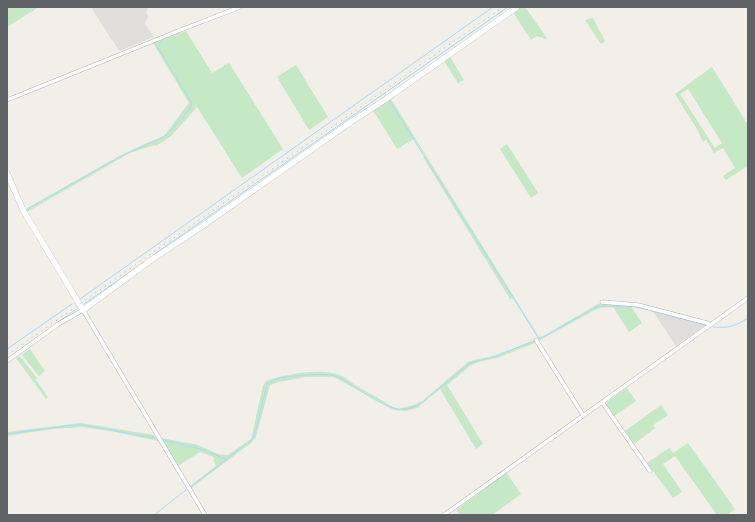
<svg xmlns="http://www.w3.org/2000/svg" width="755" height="522" font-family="'Roboto Condensed',sans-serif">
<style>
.industrial{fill:#e0deda}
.green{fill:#c5e8c5;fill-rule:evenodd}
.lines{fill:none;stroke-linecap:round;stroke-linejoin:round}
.stream{stroke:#aadaff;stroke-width:1}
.street-casing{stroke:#b5b8bc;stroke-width:4.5}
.secondary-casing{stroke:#b6babf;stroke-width:6}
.street{stroke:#fff;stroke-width:3.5}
.secondary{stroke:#fff;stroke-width:5.5}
.rail{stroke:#b6b7b8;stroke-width:1;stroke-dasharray:1 5;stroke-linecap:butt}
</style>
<rect width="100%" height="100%" fill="#f1efe8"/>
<!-- industrial -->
<path class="industrial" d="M91,7H148L146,13L148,16L145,24L154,37L119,51Z
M652,310L669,314L706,325L676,346Z"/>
<!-- green -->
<path class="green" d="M7,7H39L7,27Z
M520,7H525L547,38L545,39L537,36L531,40L513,12Z
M593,18L605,41L601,44L585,20Z
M186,31L212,73L229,63L283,149L242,178L197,107L171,136L158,145L151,146L128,154L27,212L26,209L116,158L136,148L164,136L168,131L189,103L153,43Z
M450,57L464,80L458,83L444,61Z
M296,65L328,117L309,130L277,77Z
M712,67L748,125V169L746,167L726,180L723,176L735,168L723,148L714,153L706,140L703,142L697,129L675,94ZM688,89L722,143L715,148L680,94Z
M391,99L539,337L543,336L598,304L630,305L642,323L629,332L613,307L600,308L595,310L540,340L539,339L537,340V339L538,338L513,298L510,299L423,157L425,156L414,139L397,149L373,110Z
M507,144L538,193L531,198L500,149Z
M534,340L535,343L497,358L478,362L471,365L447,385L483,444L476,449L440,389L419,405L420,407L406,411L394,410L334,377H305L279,382L270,385L256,437L251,443L191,488L190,486L216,466L214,461V457L200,452L178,466L161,438L198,445L218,454L228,455L251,439L263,386L266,381C285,374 323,367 342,376C347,378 350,382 355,385C360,388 366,391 371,394C381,399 390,407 401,410L400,408L414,405L422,401L468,362L474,360L495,356Z
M30,349L45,371L39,376L22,355Z
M20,356L37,378L35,379L48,397L46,399L16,358Z
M627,388L636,401L614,416L607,406V402Z
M661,405L668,415L653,425L655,428L634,444L625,431Z
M81,423L154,435L158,441L111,431L82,427L53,429L7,436V432Z
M688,443L735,509L727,515H717L675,456L663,464L682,492L673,498L647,463L669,448L673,453Z
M506,472L521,494L492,515H460L456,510L490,485V484Z"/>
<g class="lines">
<!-- stream -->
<path class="stream" d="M389,100L539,339
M27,209L121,156L167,135L188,111L192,103L155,43
M156,253L508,7
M80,299L493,7
M84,304L147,260
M651,311L705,325
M60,321L78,308
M713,327C729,328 734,327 748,318
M540,339L596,307L600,306L634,307L648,310
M7,349L72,304
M7,359L36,338
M7,434L74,425H82L155,438
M163,440L201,449L225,459
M191,487L251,440L254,437L267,384C275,378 286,377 296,376C307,375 325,373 335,376C342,378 346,382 351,385C362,392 382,405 394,408C402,411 413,408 421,404L470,363L495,356L534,341
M154,515L186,490"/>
<!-- street casing -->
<g class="street-casing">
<path id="street" d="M7,100L178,31L240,7
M602,302L638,305L707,323L710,325
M536,340L583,415
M7,361L60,323L83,310L205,515
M602,402L650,471
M444,515L748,298"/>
</g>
<!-- secondary casing -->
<g class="secondary-casing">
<path id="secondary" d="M7,173L23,210L83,310L154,258L201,227L348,124L389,97L517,7"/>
</g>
<!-- street -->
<use href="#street" class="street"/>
<!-- secondary -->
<use href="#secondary" class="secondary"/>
<!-- rail -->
<path class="rail" d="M7,355L503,7"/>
</g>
<!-- border -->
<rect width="755" height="522" fill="none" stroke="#5f6368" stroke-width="16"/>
</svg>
